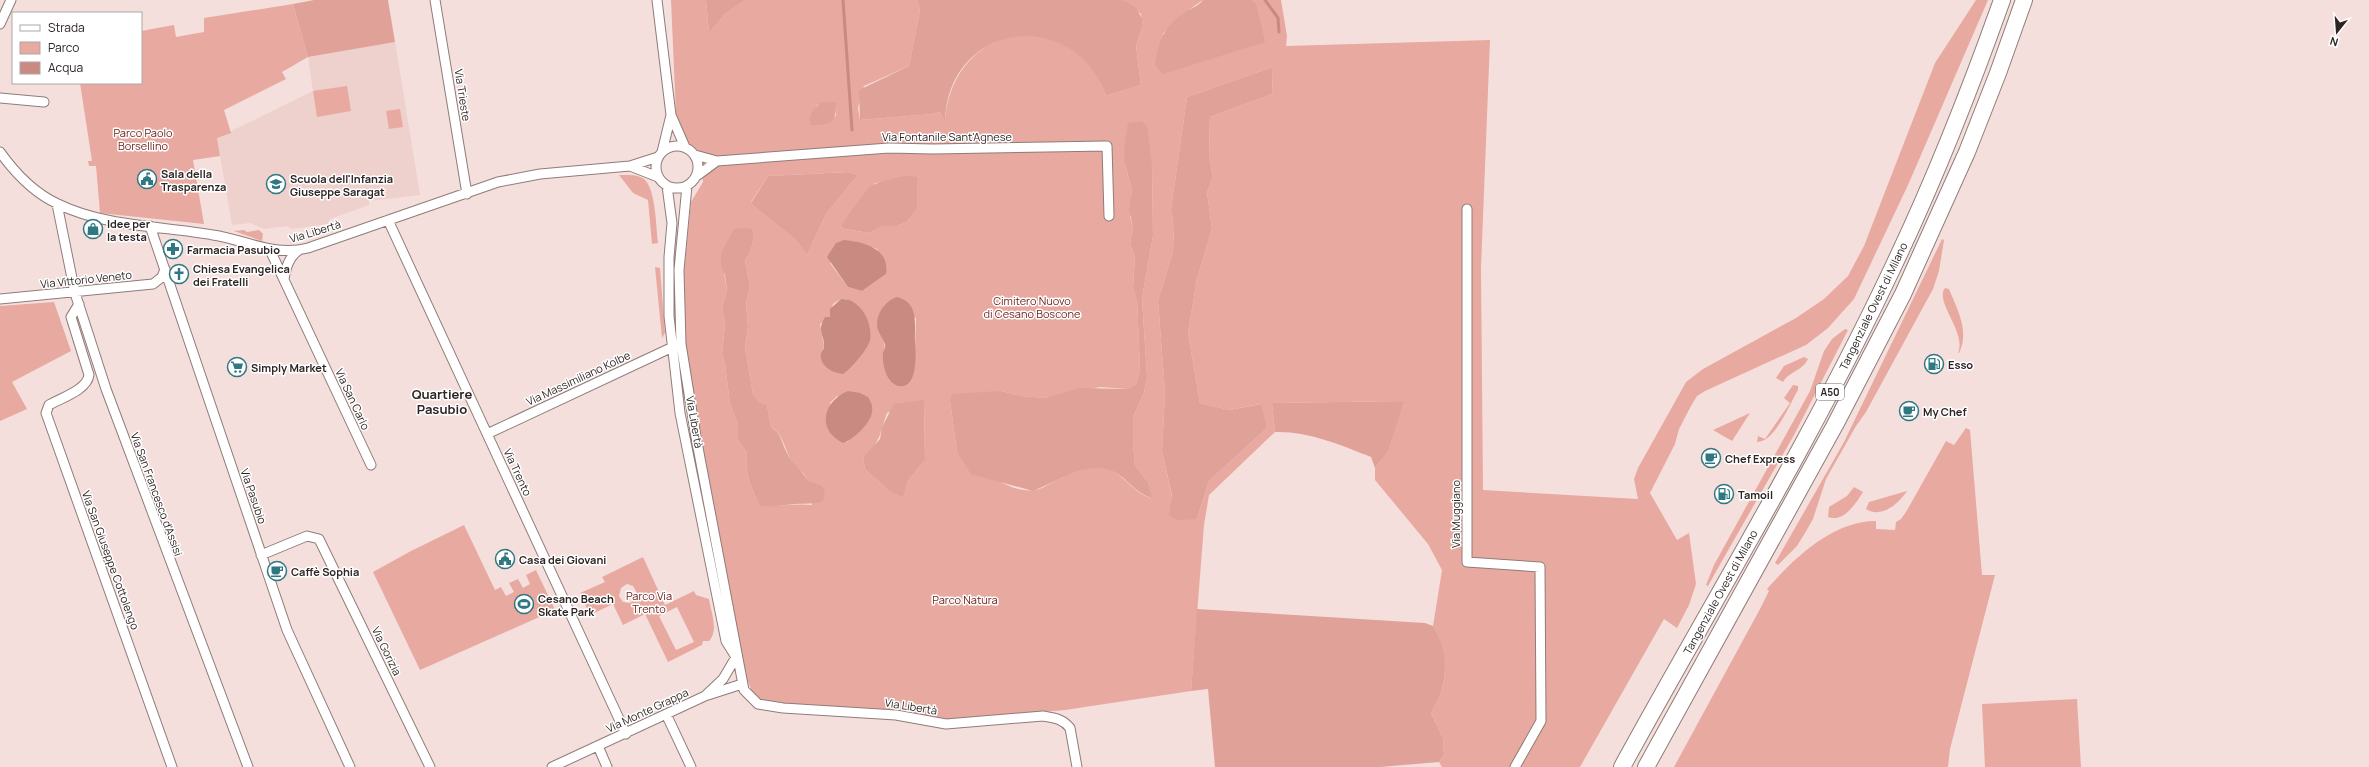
<svg xmlns="http://www.w3.org/2000/svg" width="2369" height="767" font-family="Manrope,sans-serif">
<style>
.built{fill:#eed0cc}
.green{fill:#e8a9a0;fill-rule:evenodd}
.forest{fill:#e0a198}
.water{fill:#c88a81}
.lines{fill:none;stroke-linecap:round;stroke-linejoin:round}
.stream{stroke:#c88a81;stroke-width:3}
.street-casing{stroke:#8f7c79;stroke-width:11}
.highway-casing{stroke:#8f7c79;stroke-width:18}
.street{stroke:#fff;stroke-width:9}
.highway{stroke:#fff;stroke-width:16}
.labels{text-anchor:middle;dominant-baseline:central;stroke-width:3;stroke-linejoin:round;paint-order:stroke}
.shield{fill:#fff;stroke:#6c6666;stroke-width:1}
.shield-label{font-size:10px;font-weight:bold;fill:#2d2524}
.street-label{font-size:11px;fill:#2d2524;stroke:#fff}
.park-label{font-size:11px;fill:#6f241e;stroke:#fff}
.poi-label{font-size:11px;font-weight:bold;fill:#2d2524;stroke:#fff;text-anchor:start}
.quarter-label{font-size:13px;font-weight:bold;fill:#2d2524;stroke:#fff}
</style>
<rect width="100%" height="100%" fill="#f5dfdc"/>
<!-- built -->
<path class="built" d="M395,42L420,195L369,201V205L330,219L327,224L292,229L287,226L264,229L250,223L232,225L217,138L313,91L308,57Z"/>
<!-- green -->
<path class="green" d="M671,0H706L709,33L725,14L745,0H917L920,10L909,66L864,86L858,108L860,120L932,114L940,112L945,120C953,21 1072,3 1106,96L1141,85L1136,45L1143,26L1141,14L1124,0H1203L1184,13L1162,35L1251,0H1281L1287,36L1286,46L1490,40L1481,268L1483,490L1638,499L1634,479L1638,468L1686,382L1703,369L1796,318L1824,299L1848,276L1864,246L1935,63L1976,0H1988L1908,185L1854,299L1828,328L1806,345L1705,391L1697,396L1691,406L1679,429L1675,444L1650,493L1677,540L1689,533L1696,584L1689,605L1677,628L1664,619L1580,767H1442L1439,762L1444,755L1443,738L1431,713C1434,705 1439,700 1441,693C1448,671 1445,645 1433,626L1442,570L1428,544L1375,480V468L1388,452L1403,401L1272,403L1275,432L1209,495L1204,525L1191,691L1065,710L961,719H939L900,712L765,702L753,694L742,667L684,343V271L691,202L703,182L699,151L688,143L676,115ZM1273,67L1272,94L1210,117L1209,156L1213,177L1207,192L1212,229L1197,279L1188,333L1200,403L1229,410L1260,404L1267,428L1209,481L1197,519L1168,514L1172,497L1162,451L1165,392L1158,301L1173,251L1174,227L1171,209L1187,97ZM835,102L836,116L817,125H811L817,105ZM1125,164L1152,166L1153,236L1142,298L1147,377L1144,393L1133,417V442L1135,465L1148,482L1151,498C1130,492 1121,467 1097,467C1083,467 1058,479 1046,486C1017,503 980,467 957,452L950,401L1001,391L1021,396L1046,398L1100,387L1128,389L1136,384L1140,370L1137,299L1133,287L1135,257L1130,244L1133,226L1130,217L1132,190ZM849,172L858,175L826,214L807,255L796,240L751,202L768,176ZM894,179L917,209L907,222L897,226H883L869,233L845,229L840,226L875,183L887,182ZM751,229C755,240 752,251 745,260L750,286L746,304L748,326L745,348L753,394L759,404L767,405L771,427C785,435 785,454 795,466C800,471 805,473 807,480C810,488 811,497 812,505C794,503 778,507 760,506C751,488 744,474 747,453L738,440V425L730,404L725,364L722,354L725,324L722,307L727,291L721,253L726,246ZM853,241L877,249L886,274L862,291L848,287L830,263ZM841,299H847L866,349L860,355L821,353L824,346L820,324L830,317L833,304ZM881,311L916,318L914,372L884,351C888,340 873,330 881,311ZM837,396L868,421L847,442L830,403ZM924,400L925,460L907,482L888,490L865,469L863,457C882,441 879,434 887,413Z
M293,4L308,57L282,72L286,79L224,110L231,133L217,138L220,156L193,160L204,224L100,213L96,166H89L88,161H92L80,83H141V31L174,25L176,37L204,32V18Z
M347,86L351,111L317,117L313,91Z
M400,109L403,127L389,129L386,111Z
M619,175C627,175 638,174 644,179C656,189 656,228 658,243L652,244L648,200L633,193Z
M244,230L247,232L259,230L263,234L262,241L234,231Z
M1942,239L1944,240L1939,271L1933,289L1866,412L1856,426L1826,479L1813,519L1805,533L1797,546L1778,565L1775,563L1844,442Z
M655,267L660,268L665,333L662,338Z
M1945,288L1949,289C1957,309 1970,331 1959,353H1958C1967,332 1934,302 1945,288Z
M54,302L71,351L12,382L27,409L0,421V306Z
M1845,329L1848,330L1794,435L1718,568L1708,586L1706,585L1714,565L1810,391L1824,351L1832,339Z
M1804,357L1808,359C1802,371 1790,371 1783,382L1776,378L1784,366Z
M1793,385L1798,386V390C1789,405 1775,442 1757,442L1758,436L1765,439L1790,403L1784,398Z
M1750,413L1732,441L1713,430Z
M1966,428L1970,430L1982,575H1995L1950,749L1948,767H1674L1760,609L1769,591L1767,589C1794,558 1833,521 1876,521V529L1895,530L1896,522L1901,519L1906,512L1946,441L1954,445Z
M1854,487L1863,492C1856,503 1844,523 1828,517L1829,507L1847,496Z
M1907,491C1899,503 1882,519 1866,509L1869,502Z
M464,525L495,590L501,587L506,596L514,592L509,583L518,579L523,588L530,584L526,575L536,570L555,610L420,670L373,572L411,551Z
M643,557L665,605L694,591L696,595L709,599C711,612 719,631 709,641H703L702,645L668,662L645,614L623,625L613,604L590,615L580,593L605,582L602,577ZM627,584L633,586L637,593L636,599L630,603L623,602L619,596L621,588ZM677,607L694,642L676,650L659,616Z
M2077,699L2081,767H1985L1982,704Z"/>
<!-- forest -->
<path class="forest" d="M314,0H388L395,42L308,57L293,4Z
M706,0H745L725,14L709,33Z
M917,0H1124L1136,8L1142,18L1143,26L1136,45L1141,85L1106,96C1073,4 948,22 945,121L940,112L932,114L860,120L859,90L909,66L920,10Z
M1203,0H1251L1256,3L1265,42L1163,74L1155,65C1158,41 1165,26 1185,12C1191,8 1199,6 1203,0Z
M1273,67L1272,94L1210,117L1209,156L1213,177L1207,192L1212,229L1197,279L1188,333L1200,403L1229,410L1261,404L1267,428L1209,481L1197,519L1176,520L1168,514L1172,496L1162,451L1165,392L1158,301L1173,251L1174,227L1171,209L1187,97Z
M822,102H836C836,124 832,125 811,125C807,115 814,108 822,102Z
M1142,121L1147,126L1152,166L1153,236L1142,298L1147,377L1144,393L1133,417V442L1135,465L1148,482L1152,498C1137,494 1131,483 1119,475C1092,456 1060,481 1033,491L971,474L957,452L950,401L952,394L1001,391L1021,396L1046,398L1079,388L1128,389L1136,384L1140,370L1137,300L1133,287L1135,257L1130,244L1133,226L1129,211L1132,190L1125,164L1124,150L1128,123Z
M849,172L858,175L826,214L807,255L796,240L751,203L768,176Z
M905,176L917,177V209L907,222L897,226H883L869,233L845,229L840,226L869,187C876,182 896,178 905,176Z
M744,228L752,229C755,240 752,251 745,260L750,286L746,304L748,326L745,348L753,394L759,403L767,405L771,427C782,434 781,442 787,453C792,464 802,470 808,481L822,486L825,493L823,501C813,505 805,503 795,504C782,505 773,508 760,506C751,488 744,473 747,453L738,440V425L730,404L725,364L722,354L725,324L722,307L727,291L725,275L721,266V253L734,229Z
M924,400L925,460L907,482L903,497L888,490L865,469L863,457L880,439L882,427L894,404Z
M1404,401L1388,452L1375,468L1371,457C1341,445 1308,431 1275,432L1272,403Z
M1197,609L1425,623L1433,626C1446,646 1448,669 1441,693C1439,700 1434,705 1431,713L1443,738L1444,755L1439,762L1380,767H1215L1208,689L1191,691Z"/>
<!-- water -->
<path class="water" d="M844,240C865,242 890,249 886,274L862,291L848,287L827,257L836,243Z
M897,297C920,303 914,325 915,343C916,353 918,389 899,386C886,383 882,364 883,353C884,350 886,347 885,344C883,339 880,335 878,330C874,317 884,301 897,297Z
M841,299C860,298 873,322 870,340C869,348 850,370 843,374C832,373 819,366 821,353C822,350 824,349 824,347C825,334 816,332 825,317H830V309Z
M848,391L860,393L868,397C871,402 873,406 872,412C871,423 853,440 843,443C816,430 823,401 848,391Z"/>
<g class="lines">
<!-- stream -->
<path class="stream" d="M843,0L852,130
M1265,0L1278,18L1279,32"/>
<!-- street casing -->
<g class="street-casing">
<path id="street" d="M435,0L467,194
M657,0L671,115L685,147
M0,24L11,0
M0,98L44,102
M656 167a21 21 0 1 1 42 0a21 21 0 1 1-42 0Z
M0,152C15,173 34,193 58,204C105,227 163,226 213,235C246,240 275,257 308,248L498,182L540,174L630,166L658,157
M662,152L671,115
M695,155L717,161L889,148L933,149L1107,146L1109,216
M630,166L658,177
M698,175L717,161
M687,186L679,270L681,344L696,437L744,690L758,704L783,708L896,715L946,724L1043,716C1055,718 1063,719 1070,728L1077,767
M57,204L75,293L106,389L248,767
M1467,209V562L1540,567L1541,721L1515,767
M388,220L626,734
M150,226L287,630L350,767
M270,250L371,465
M284,279C286,267 289,257 299,250
M0,299L153,284L162,277L165,269
M79,304L71,317L89,375C87,390 61,398 49,405L46,413L172,767
M487,434L677,345
M261,555L307,536L319,539L430,767
M708,695L742,684
M667,716L691,767
M598,746L607,767
M552,767L705,696L723,679L736,657L726,641L680,413L669,316V257L672,223L667,186"/>
</g>
<!-- highway casing -->
<g class="highway-casing">
<path id="highway" d="M1622,767C1713,601 1812,439 1893,267C1934,181 1970,90 2002,0
M1646,767L1835,425L1903,294L1967,152L1998,73L2024,0"/>
</g>
<!-- street -->
<use href="#street" class="street"/>
<!-- highway -->
<use href="#highway" class="highway"/>
</g>
<!-- icons -->
<defs>
<g id="civic-ring" transform="scale(1)"><circle r="9.5" fill="#fff" stroke="#2f7781" stroke-width="1.5"/><path d="M-.6-6.5H3V-4.5H.6V-3L4-1V1h2V6H-6V1h2V-1L-.6-3ZM-1.2 2.5V6h2.4V2.5Z" fill="#2f7781"/></g>
<g id="school-ring" transform="scale(1)"><circle r="9.5" fill="#fff" stroke="#2f7781" stroke-width="1.5"/><path d="M0-5L7-2L0 1L-7-2ZM-4 1L0 2.5L4 1V4Q0 6-4 4Z" fill="#2f7781"/></g>
<g id="shop-ring" transform="scale(1)"><circle r="9.5" fill="#fff" stroke="#2f7781" stroke-width="1.5"/><path d="M-5-2.5h2.3a2.7 3.5 0 0 1 5.4 0H5L5.5 6h-11ZM-1.5-2.5h3a1.5 2.3 0 0 0-3 0Z" fill="#2f7781"/></g>
<g id="pharmacy-ring" transform="scale(1)"><circle r="9.5" fill="#fff" stroke="#2f7781" stroke-width="1.5"/><path d="M-2-6h4v4h4v4h-4v4h-4v-4h-4v-4h4Z" fill="#2f7781"/></g>
<g id="church-ring" transform="scale(1)"><circle r="9.5" fill="#fff" stroke="#2f7781" stroke-width="1.5"/><path d="M-1.2-6h2.4v3.5h3.3v2.4h-3.3V6h-2.4V-.1h-3.3v-2.4h3.3Z" fill="#2f7781"/></g>
<g id="fuel-ring" transform="scale(1)"><circle r="9.5" fill="#fff" stroke="#2f7781" stroke-width="1.5"/><path d="M-5.5-6h7V0h2V4h1.3V-2.5L3-4.5l.8-.8L6-3V5H2.5V1h-1V6h-7ZM-4.2-4.7v3.2H.2V-4.7Z" fill="#2f7781"/></g>
<g id="supermarket-ring" transform="scale(1)"><circle r="9.5" fill="#fff" stroke="#2f7781" stroke-width="1.5"/><path d="M-6-5.5h2.5l.6 2H6L4.5 2H-2.5L-4.4-4H-6ZM-1.5 3.2a1.3 1.3 0 1 0 .1 0ZM3 3.2a1.3 1.3 0 1 0 .1 0Z" fill="#2f7781"/></g>
<g id="cafe-ring" transform="scale(1)"><circle r="9.5" fill="#fff" stroke="#2f7781" stroke-width="1.5"/><path d="M-5.5-4.5H6V0H3Q3 3.5 0 3.5H-2.5Q-5.5 3.5-5.5 0ZM3-3.2v2h1.7v-2ZM-6 4.5H4V6H-6Z" fill="#2f7781"/></g>
<g id="stadium-ring" transform="scale(1)"><circle r="9.5" fill="#fff" stroke="#2f7781" stroke-width="1.5"/><path d="M0-5a6.5 5 0 1 0 0 10a6.5 5 0 1 0 0-10ZM-3.5-1.8h7v3.6h-7Z" fill="#2f7781"/></g>
</defs>
<g fill-rule="evenodd">
<use href="#civic-ring" x="147" y="179"/>
<use href="#school-ring" x="276" y="184"/>
<use href="#shop-ring" x="93" y="229"/>
<use href="#pharmacy-ring" x="173" y="249"/>
<use href="#church-ring" x="179" y="274"/>
<use href="#fuel-ring" x="1934" y="364"/>
<use href="#supermarket-ring" x="237" y="367"/>
<use href="#cafe-ring" x="1909" y="411"/>
<use href="#cafe-ring" x="1711" y="458"/>
<use href="#fuel-ring" x="1724" y="494"/>
<use href="#civic-ring" x="505" y="559"/>
<use href="#cafe-ring" x="277" y="571"/>
<use href="#stadium-ring" x="524" y="604"/>
</g>
<g class="labels">
<!-- shield labels -->
<rect class="shield" x="1816" y="384" width="28" height="16" rx="3"/>
<g class="shield-label">
<text x="1830" y="392">A50</text>
</g>
<!-- street labels -->
<g class="street-label">
<text transform="translate(463 95) rotate(81)">Via Trieste</text>
<text x="947" y="136">Via Fontanile Sant'Agnese</text>
<text transform="translate(315 231) rotate(-17)">Via Libertà</text>
<text transform="translate(86 279) rotate(-6)">Via Vittorio Veneto</text>
<text transform="translate(1873 306) rotate(-64)">Tangenziale Ovest di Milano</text>
<text transform="translate(578 378) rotate(-25)">Via Massimiliano Kolbe</text>
<text transform="translate(353 399) rotate(65)">Via San Carlo</text>
<text transform="translate(695 422) rotate(80)">Via Libertà</text>
<text transform="translate(518 472) rotate(65)">Via Trento</text>
<text transform="translate(157 494) rotate(70)">Via San Francesco d'Assisi</text>
<text transform="translate(254 496) rotate(71)">Via Pasubio</text>
<text transform="translate(1455 514) rotate(-90)">Via Muggiano</text>
<text transform="translate(111 560) rotate(70)">Via San Giuseppe Cottolengo</text>
<text transform="translate(1720 592) rotate(-61)">Tangenziale Ovest di Milano</text>
<text transform="translate(387 651) rotate(64)">Via Gorizia</text>
<text transform="translate(911 706) rotate(9)">Via Libertà</text>
<text transform="translate(647 710) rotate(-25)">Via Monte Grappa</text>
</g>
<!-- park labels -->
<g class="park-label">
<text x="143" y="132">Parco Paolo<tspan x="143" dy="13">Borsellino</tspan></text>
<text x="1032" y="300">Cimitero Nuovo<tspan x="1032" dy="13">di Cesano Boscone</tspan></text>
<text x="649" y="595">Parco Via<tspan x="649" dy="13">Trento</tspan></text>
<text x="965" y="599">Parco Natura</text>
</g>
<!-- poi labels -->
<g class="poi-label">
<text x="161" y="173">Sala della<tspan x="161" dy="13">Trasparenza</tspan></text>
<text x="290" y="178">Scuola dell'Infanzia<tspan x="290" dy="13">Giuseppe Saragat</tspan></text>
<text x="107" y="223">Idee per<tspan x="107" dy="13">la testa</tspan></text>
<text x="187" y="249">Farmacia Pasubio</text>
<text x="193" y="268">Chiesa Evangelica<tspan x="193" dy="13">dei Fratelli</tspan></text>
<text x="1948" y="364">Esso</text>
<text x="251" y="367">Simply Market</text>
<text x="1923" y="411">My Chef</text>
<text x="1725" y="458">Chef Express</text>
<text x="1738" y="494">Tamoil</text>
<text x="519" y="559">Casa dei Giovani</text>
<text x="291" y="571">Caffè Sophia</text>
<text x="538" y="598">Cesano Beach<tspan x="538" dy="13">Skate Park</tspan></text>
</g>
<!-- quarter labels -->
<g class="quarter-label">
<text x="442" y="394">Quartiere<tspan x="442" dy="15">Pasubio</tspan></text>
</g>
</g>
<!-- legend -->
<rect x="12" y="12" width="130" height="72" fill="#ffffff" stroke="#aba8a7"/>
<rect x="20" y="25" width="20" height="6" fill="#ffffff" stroke="#aba8a7"/>
<text x="48" y="32" font-size="12" fill="#2d2524">Strada</text>
<rect x="20" y="42" width="20" height="12" fill="#e8a9a0" stroke="#aba8a7"/>
<text x="48" y="52" font-size="12" fill="#2d2524">Parco</text>
<rect x="20" y="62" width="20" height="12" fill="#c88a81" stroke="#aba8a7"/>
<text x="48" y="72" font-size="12" fill="#2d2524">Acqua</text>
<!-- north arrow -->
<g transform="translate(2337 32) rotate(197)" stroke="#ffffff" stroke-width="3" paint-order="stroke">
<path d="M0-3L7 15L0 10L-7 15Z" fill="#2d2524"/>
<text y="-6" font-size="11" font-weight="bold" text-anchor="middle" fill="#2d2524">N</text>
</g>
</svg>
